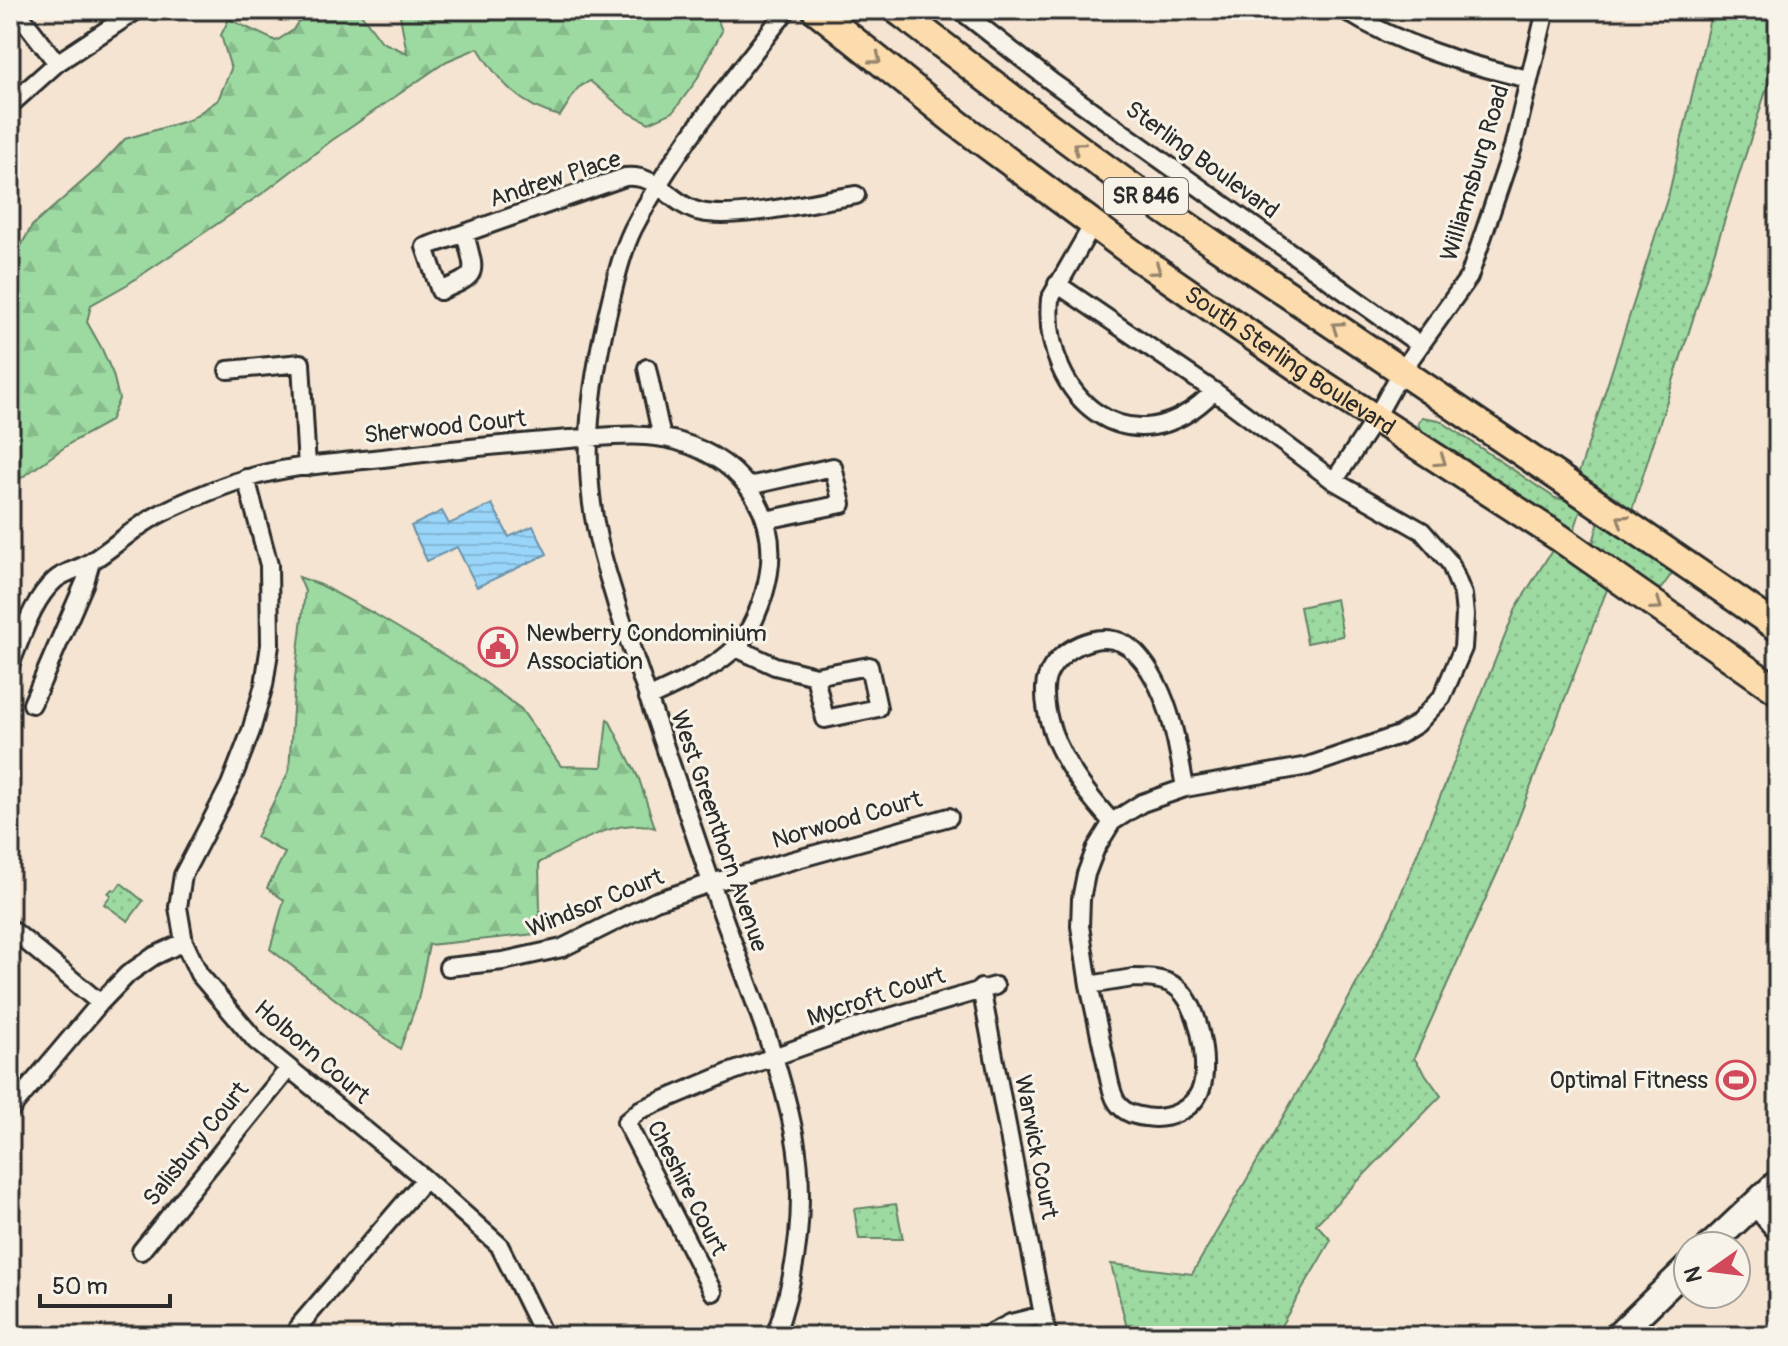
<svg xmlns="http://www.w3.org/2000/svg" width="1788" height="1346" font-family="Pangolin,sans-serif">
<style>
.grass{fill:url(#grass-dots);stroke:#648266;stroke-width:2}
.forest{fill:url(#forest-firs);stroke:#648266;stroke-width:2}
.water{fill:url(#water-rules);stroke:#6c91a7;stroke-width:2}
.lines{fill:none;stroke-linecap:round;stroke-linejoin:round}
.street-casing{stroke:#2b2b2b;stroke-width:22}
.secondary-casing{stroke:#2b2b2b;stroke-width:30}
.primary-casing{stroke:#2b2b2b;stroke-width:32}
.street{stroke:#f7f3e8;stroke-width:16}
.secondary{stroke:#f7f3e8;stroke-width:24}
.primary{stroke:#fcdcac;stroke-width:26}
.oneway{stroke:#94846c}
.labels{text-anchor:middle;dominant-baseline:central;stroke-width:6;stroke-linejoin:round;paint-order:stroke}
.shield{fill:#f7f3e8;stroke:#686764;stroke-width:2}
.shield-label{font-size:22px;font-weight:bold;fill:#2b2b2b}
.street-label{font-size:24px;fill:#2b2b2b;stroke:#f7f3e8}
.poi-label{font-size:24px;fill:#2b2b2b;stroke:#f7f3e8;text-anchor:start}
</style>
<defs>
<pattern id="grass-dots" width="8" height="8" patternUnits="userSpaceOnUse" patternTransform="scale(2)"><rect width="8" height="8" fill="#9ddaa1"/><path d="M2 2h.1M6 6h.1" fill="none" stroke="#87bb8b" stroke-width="1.8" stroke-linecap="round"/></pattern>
<pattern id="forest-firs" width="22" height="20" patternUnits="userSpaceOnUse" patternTransform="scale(2)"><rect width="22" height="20" fill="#9ddaa1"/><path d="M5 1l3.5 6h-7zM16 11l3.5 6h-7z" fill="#87bb8b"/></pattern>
<pattern id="water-rules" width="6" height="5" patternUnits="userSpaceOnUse" patternTransform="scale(2)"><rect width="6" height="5" fill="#98d5f9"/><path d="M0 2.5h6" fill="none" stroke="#83b7d6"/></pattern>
</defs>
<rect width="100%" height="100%" fill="#f4e4d1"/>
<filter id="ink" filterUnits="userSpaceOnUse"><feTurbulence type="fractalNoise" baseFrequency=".0125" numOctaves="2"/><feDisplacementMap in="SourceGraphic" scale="16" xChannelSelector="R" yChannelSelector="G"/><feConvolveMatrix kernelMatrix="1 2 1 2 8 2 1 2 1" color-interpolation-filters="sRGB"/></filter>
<g filter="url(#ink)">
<!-- grass -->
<path class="grass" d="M1712,10H1778V53L1631,513L1578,476L1669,193Z
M1422,417L1439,420L1555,498L1576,502L1582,506L1573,534L1421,433L1418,423Z
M1600,518L1675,569L1658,593L1591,550Z
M1560,538L1613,574L1499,869L1414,1058L1441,1096L1316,1224L1331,1240L1275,1336H1129L1111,1264L1192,1274L1320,1053L1392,916L1517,606Z
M1336,599L1343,636L1307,643L1300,607Z
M121,883L143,901L128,921L104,904L111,895L108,893L112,889L115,891Z
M896,1204L903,1239H859L854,1209Z"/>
<!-- forest -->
<path class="forest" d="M306,10H358L382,42L407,53L399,10H714L722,31L696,81L673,112L649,123L626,111L590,81L578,88L560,116C521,107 498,81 478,48L447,61L331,141L263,193L128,284L91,305L87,322L101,347L113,374L119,399L110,421L72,442L10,486V265L32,226L99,167L125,139L189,120L218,100L231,69L221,35L229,19L276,41L292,31Z
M299,577L321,585L373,613L464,667L521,709L561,766L602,767L607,719L609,720L639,779L655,828C619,815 570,847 539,863L540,912L535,934L429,945L418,1000L400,1049L270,949L284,900L267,888L285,853L256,837L289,771L295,678L305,591Z"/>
<!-- water -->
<path class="water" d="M492,504L509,537L533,526L547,554L477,587L457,547L427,561L411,526L442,511L449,524Z"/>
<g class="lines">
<!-- street casing -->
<g class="street-casing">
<path id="street" d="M16,10L57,63
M960,10L1052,82L1420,345
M1344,10C1401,46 1463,63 1528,79
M10,105L57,63L137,10
M1093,224L1050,299C1041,399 1133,475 1214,391
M465,233C475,275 481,274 440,291L425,247L625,177C658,173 672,206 701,212C737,220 816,201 856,195
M1057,284L1214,391L1334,481L1422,531L1450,563L1463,595L1465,615L1463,648L1442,697L1417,724L1399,735L1308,766L1185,788L1142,803L1112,822L1096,848L1086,874L1081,899L1080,926L1089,985
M647,368L662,438
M228,370L301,363L307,467
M246,478L269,565L270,645L264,685L251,731L230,785L183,875L178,907L184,942L199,974L256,1041L425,1179L499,1245L544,1336
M1334,481L1375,419L1401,372L1469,277L1513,147L1546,10
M749,486L833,467L842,504L766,520
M736,648L775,666L815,676
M10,665C22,637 32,600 55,580C65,571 81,569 92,561C111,549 127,534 146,522C167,508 221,486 245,479C289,465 338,463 383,458C445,450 506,444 569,439C603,437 643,431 677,441C748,462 786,521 764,594C758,613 750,633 736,647C714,670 676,684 648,698
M869,666L878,708L825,719L815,676Z
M32,704L85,582L91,562
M1112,822C1081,788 1043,737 1045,688C1046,658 1086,634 1113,640C1125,642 1135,651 1142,660C1170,695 1178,746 1185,788
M10,928L100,1003
M448,967L503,961L562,948L656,901L711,883L949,817
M1133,978C1148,978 1162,978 1175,986C1199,1002 1210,1063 1201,1089C1192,1111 1167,1121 1145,1117C1131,1115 1121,1111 1115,1099C1110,1088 1108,1075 1106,1063C1100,1037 1095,1011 1089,985Z
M981,988L1043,1315
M10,1110L100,1003L128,974L154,956L184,942
M1753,1205L1778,1234
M141,1251L289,1068
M713,1292L626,1122L640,1110L731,1072L863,1025L995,986
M298,1327L425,1179
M775,1336C798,1273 807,1200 794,1133C777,1048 740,967 712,885C680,793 649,701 618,609C611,584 602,559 597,533C581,459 590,389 607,316C614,287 620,256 633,229C675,149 732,80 787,10
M985,1336L1011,1323L1043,1315L1048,1336"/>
</g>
<!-- secondary casing -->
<g class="secondary-casing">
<path id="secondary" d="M1710,1246L1778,1182
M1617,1336L1688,1267"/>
</g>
<!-- primary casing -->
<g class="primary-casing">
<g id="primary">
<path id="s1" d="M816,10L957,123L1139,258L1307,374L1560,538L1778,691"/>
<path d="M897,10C1002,91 1108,173 1218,247C1405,374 1593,499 1778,628"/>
</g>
</g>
<!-- street -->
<use href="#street" class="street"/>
<!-- secondary -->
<use href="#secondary" class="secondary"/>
<!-- primary -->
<use href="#primary" class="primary"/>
</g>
<!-- one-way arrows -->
<defs><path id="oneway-chevron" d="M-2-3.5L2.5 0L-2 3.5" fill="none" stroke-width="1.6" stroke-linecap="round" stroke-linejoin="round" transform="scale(2)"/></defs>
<g class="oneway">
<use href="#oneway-chevron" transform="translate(876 59) rotate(39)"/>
<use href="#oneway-chevron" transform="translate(1078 147) rotate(-144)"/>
<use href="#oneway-chevron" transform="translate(1156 270) rotate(35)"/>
<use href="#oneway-chevron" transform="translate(1337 327) rotate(-145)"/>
<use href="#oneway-chevron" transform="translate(1441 461) rotate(33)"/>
<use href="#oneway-chevron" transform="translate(1622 520) rotate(-146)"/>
<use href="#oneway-chevron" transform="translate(1657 605) rotate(35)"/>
</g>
</g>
<!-- icons -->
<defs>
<g id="civic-ring" transform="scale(2)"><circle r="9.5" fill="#f7f3e8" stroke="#d1495b" stroke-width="1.5"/><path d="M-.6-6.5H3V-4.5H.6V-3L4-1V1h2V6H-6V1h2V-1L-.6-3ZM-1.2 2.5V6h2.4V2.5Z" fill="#d1495b"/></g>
<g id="stadium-ring" transform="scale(2)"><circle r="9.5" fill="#f7f3e8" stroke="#d1495b" stroke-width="1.5"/><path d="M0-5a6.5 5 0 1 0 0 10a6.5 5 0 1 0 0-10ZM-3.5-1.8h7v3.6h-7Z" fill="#d1495b"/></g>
</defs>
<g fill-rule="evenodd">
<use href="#civic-ring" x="498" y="647"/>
<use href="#stadium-ring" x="1736" y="1080"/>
</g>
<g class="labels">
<!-- shield labels -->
<rect class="shield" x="1104" y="178" width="84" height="36" rx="6"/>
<g class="shield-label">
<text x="1146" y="196">SR 846</text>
</g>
<!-- street labels -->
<g class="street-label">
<text transform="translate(1202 160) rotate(36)">Sterling Boulevard</text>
<text transform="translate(1475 173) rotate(-73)">Williamsburg Road</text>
<text transform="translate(555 179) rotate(-18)">Andrew Place</text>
<text stroke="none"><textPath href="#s1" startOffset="590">South Sterling Boulevard</textPath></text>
<text transform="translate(445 427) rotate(-6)">Sherwood Court</text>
<text transform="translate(847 820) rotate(-16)">Norwood Court</text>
<text transform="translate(719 831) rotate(71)">West Greenthorn Avenue</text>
<text transform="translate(595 903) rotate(-22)">Windsor Court</text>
<text transform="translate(876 997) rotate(-18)">Mycroft Court</text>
<text transform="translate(312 1052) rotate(41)">Holborn Court</text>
<text transform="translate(196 1144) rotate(-51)">Salisbury Court</text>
<text transform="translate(1036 1147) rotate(79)">Warwick Court</text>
<text transform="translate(687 1188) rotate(63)">Cheshire Court</text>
</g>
<!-- poi labels -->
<g class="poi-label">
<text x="526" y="633">Newberry Condominium<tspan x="526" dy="28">Association</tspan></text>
<text x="1708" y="1080" text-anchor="end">Optimal Fitness</text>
</g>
</g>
<!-- margin -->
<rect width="1788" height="1346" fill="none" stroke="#f7f3e8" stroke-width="40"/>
<rect x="20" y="20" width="1748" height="1306" fill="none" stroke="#2b2b2b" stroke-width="3" filter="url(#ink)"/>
<!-- north arrow -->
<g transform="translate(1712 1270) rotate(256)"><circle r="38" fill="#f7f3e8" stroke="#a5a39c" stroke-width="2"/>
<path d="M0-6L14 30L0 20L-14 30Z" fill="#d1495b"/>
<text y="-12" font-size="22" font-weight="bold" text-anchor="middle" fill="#2b2b2b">N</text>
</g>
<!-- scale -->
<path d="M40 1294v12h130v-12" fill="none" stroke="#2b2b2b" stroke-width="4"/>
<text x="52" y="1294" font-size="24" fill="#2b2b2b" stroke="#f7f3e8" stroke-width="6" paint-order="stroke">50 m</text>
</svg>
